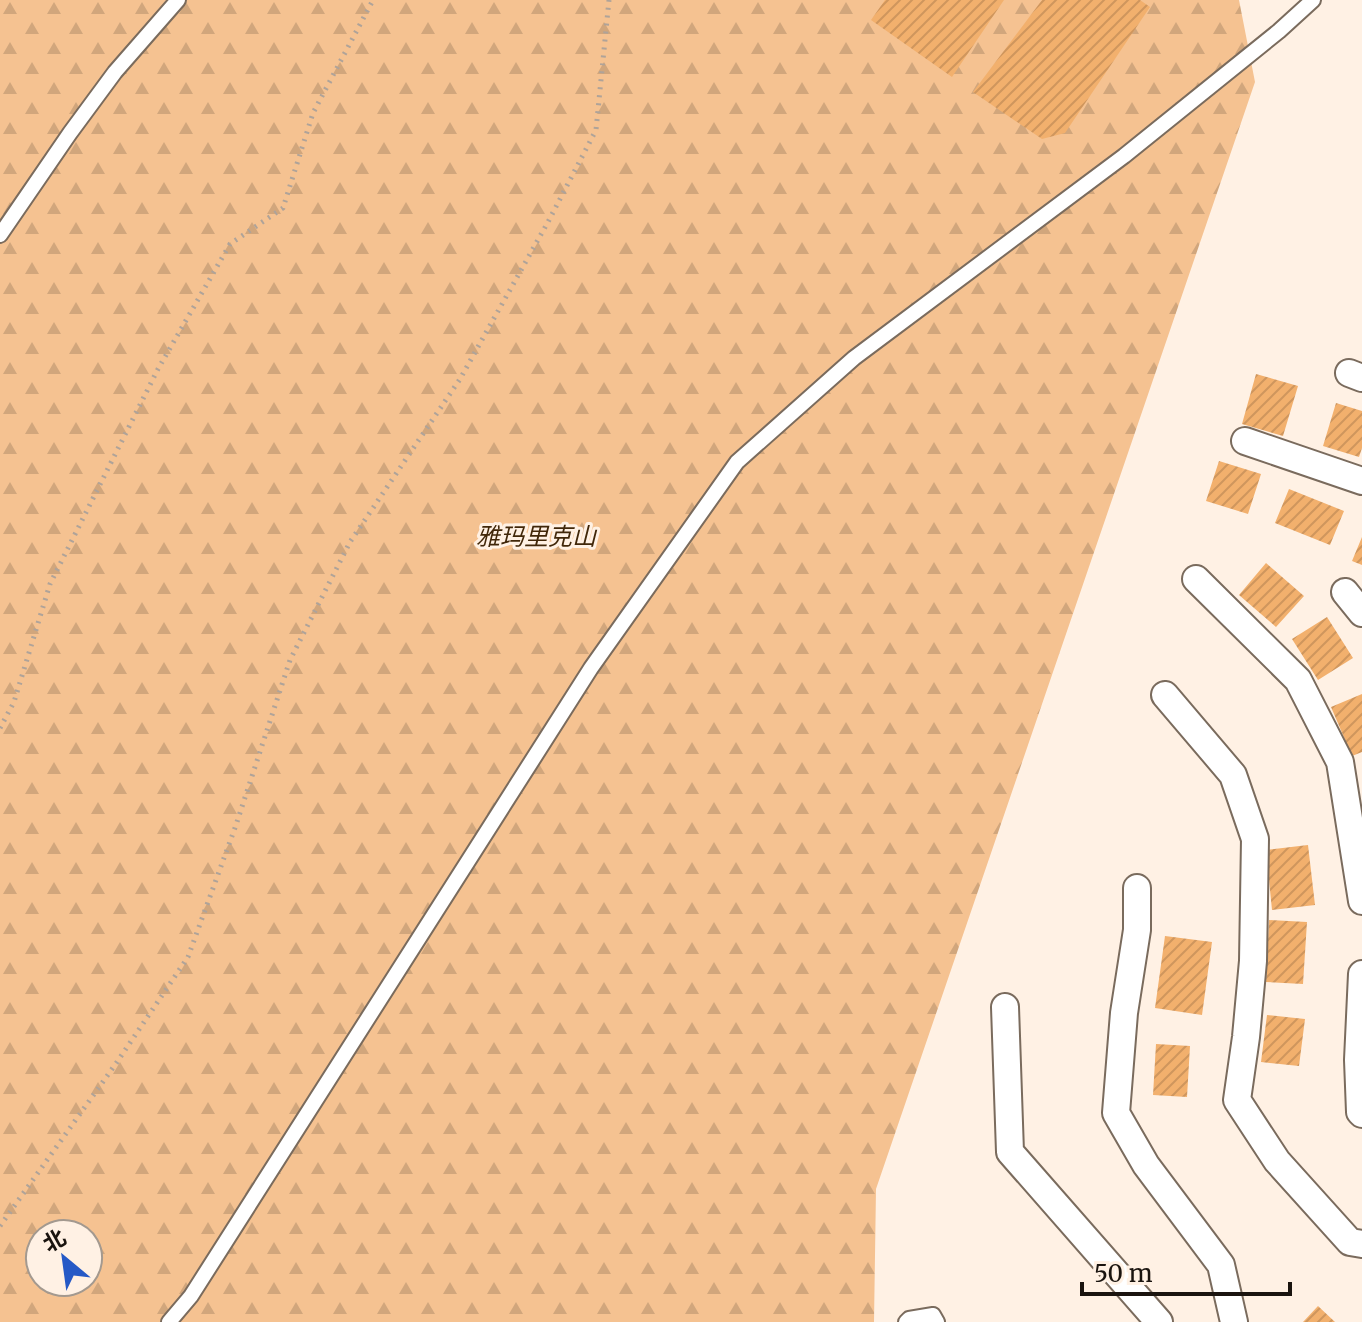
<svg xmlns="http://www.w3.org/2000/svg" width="1362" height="1322" font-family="Merriweather,'Noto Sans SC',serif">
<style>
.forest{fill:url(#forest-firs);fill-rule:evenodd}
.building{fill:url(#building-hatch)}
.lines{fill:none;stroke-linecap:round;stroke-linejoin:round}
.service-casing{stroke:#7a6b5d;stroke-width:18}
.minor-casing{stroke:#7a6b5d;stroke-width:30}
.path{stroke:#afa399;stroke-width:5;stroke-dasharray:2 6;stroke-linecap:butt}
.service{stroke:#fff;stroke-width:14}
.minor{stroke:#fff;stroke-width:26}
.labels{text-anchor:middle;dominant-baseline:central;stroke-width:6;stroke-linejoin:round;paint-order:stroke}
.park-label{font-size:24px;font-style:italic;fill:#412709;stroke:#fff1e4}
</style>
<defs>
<pattern id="forest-firs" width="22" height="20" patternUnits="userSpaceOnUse" patternTransform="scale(2)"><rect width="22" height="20" fill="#f5c291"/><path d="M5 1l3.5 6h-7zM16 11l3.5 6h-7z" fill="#d1a67c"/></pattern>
<pattern id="building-hatch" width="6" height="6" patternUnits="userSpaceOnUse" patternTransform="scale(2)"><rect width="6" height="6" fill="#f2b06d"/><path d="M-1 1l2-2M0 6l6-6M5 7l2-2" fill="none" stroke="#cf965d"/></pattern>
</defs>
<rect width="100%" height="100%" fill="#fff1e4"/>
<!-- forest -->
<path class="forest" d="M0,0H1239L1255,82L876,1189L874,1322H0ZM40,1234H88V1282H40Z"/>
<!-- building -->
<path class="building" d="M885,0H1004L952,77L871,20Z
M1042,0H1140L1150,7L1065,133L1042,139L973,92Z
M1256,374L1298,386L1283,436L1242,424Z
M1336,403L1362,411V448L1359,457L1323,446Z
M1219,461L1261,474L1248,514L1206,501Z
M1289,489L1344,511L1330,545L1275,523Z
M1362,537V565L1352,561Z
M1266,563L1304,596L1276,627L1239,595Z
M1327,617L1353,658L1318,680L1292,639Z
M1362,694V752L1352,756L1331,707Z
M1308,845L1315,905L1272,910L1266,850Z
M1269,920L1307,922L1303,984L1266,982Z
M1165,936L1212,942L1202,1015L1155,1008Z
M1267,1015L1305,1019L1299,1066L1261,1062Z
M1156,1044L1190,1046L1187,1097L1153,1095Z
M1318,1306L1335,1322H1303Z"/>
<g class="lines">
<!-- service casing -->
<g class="service-casing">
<path id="service" d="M0,235L70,133L115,72L178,0
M169,1322L191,1296L591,668L737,462L854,358L1124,156L1279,31L1313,0
M906,1322L909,1319L933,1315L937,1322"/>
</g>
<!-- minor casing -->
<g class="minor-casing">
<path id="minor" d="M1349,373L1362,378
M1245,441L1362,481
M1196,579L1298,680L1340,762L1362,901
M1345,592L1362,613
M1165,695L1233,775L1255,839L1253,961L1246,1037L1237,1100L1277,1161L1350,1242L1362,1244
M1137,888V930L1124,1013L1116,1113L1146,1165L1221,1265L1234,1322
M1362,974L1358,1060L1360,1112L1362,1114
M1005,1007L1010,1152L1159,1322"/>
</g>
<!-- path -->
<path class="path" d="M0,728L14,702L50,584L158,369L230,244L283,208L313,113L373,0
M0,1226L117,1062L188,957L236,825L290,660L350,542L460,379L548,222L596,130L609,0"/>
<!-- service -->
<use href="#service" class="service"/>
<!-- minor -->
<use href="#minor" class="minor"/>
</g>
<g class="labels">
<!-- park labels -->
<g class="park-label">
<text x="536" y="536">雅玛里克山</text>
</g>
</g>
<!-- north arrow -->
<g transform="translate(64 1258) rotate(331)"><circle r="38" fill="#fff1e4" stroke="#a3998f" stroke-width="2"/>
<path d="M0-6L14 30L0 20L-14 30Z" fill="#2559c6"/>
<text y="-12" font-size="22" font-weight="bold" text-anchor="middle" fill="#1a140f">北</text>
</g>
<!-- scale -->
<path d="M1082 1282v12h208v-12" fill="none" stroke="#1a140f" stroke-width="4"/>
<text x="1094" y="1282" font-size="24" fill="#1a140f" stroke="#fff1e4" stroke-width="6" paint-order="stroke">50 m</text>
</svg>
